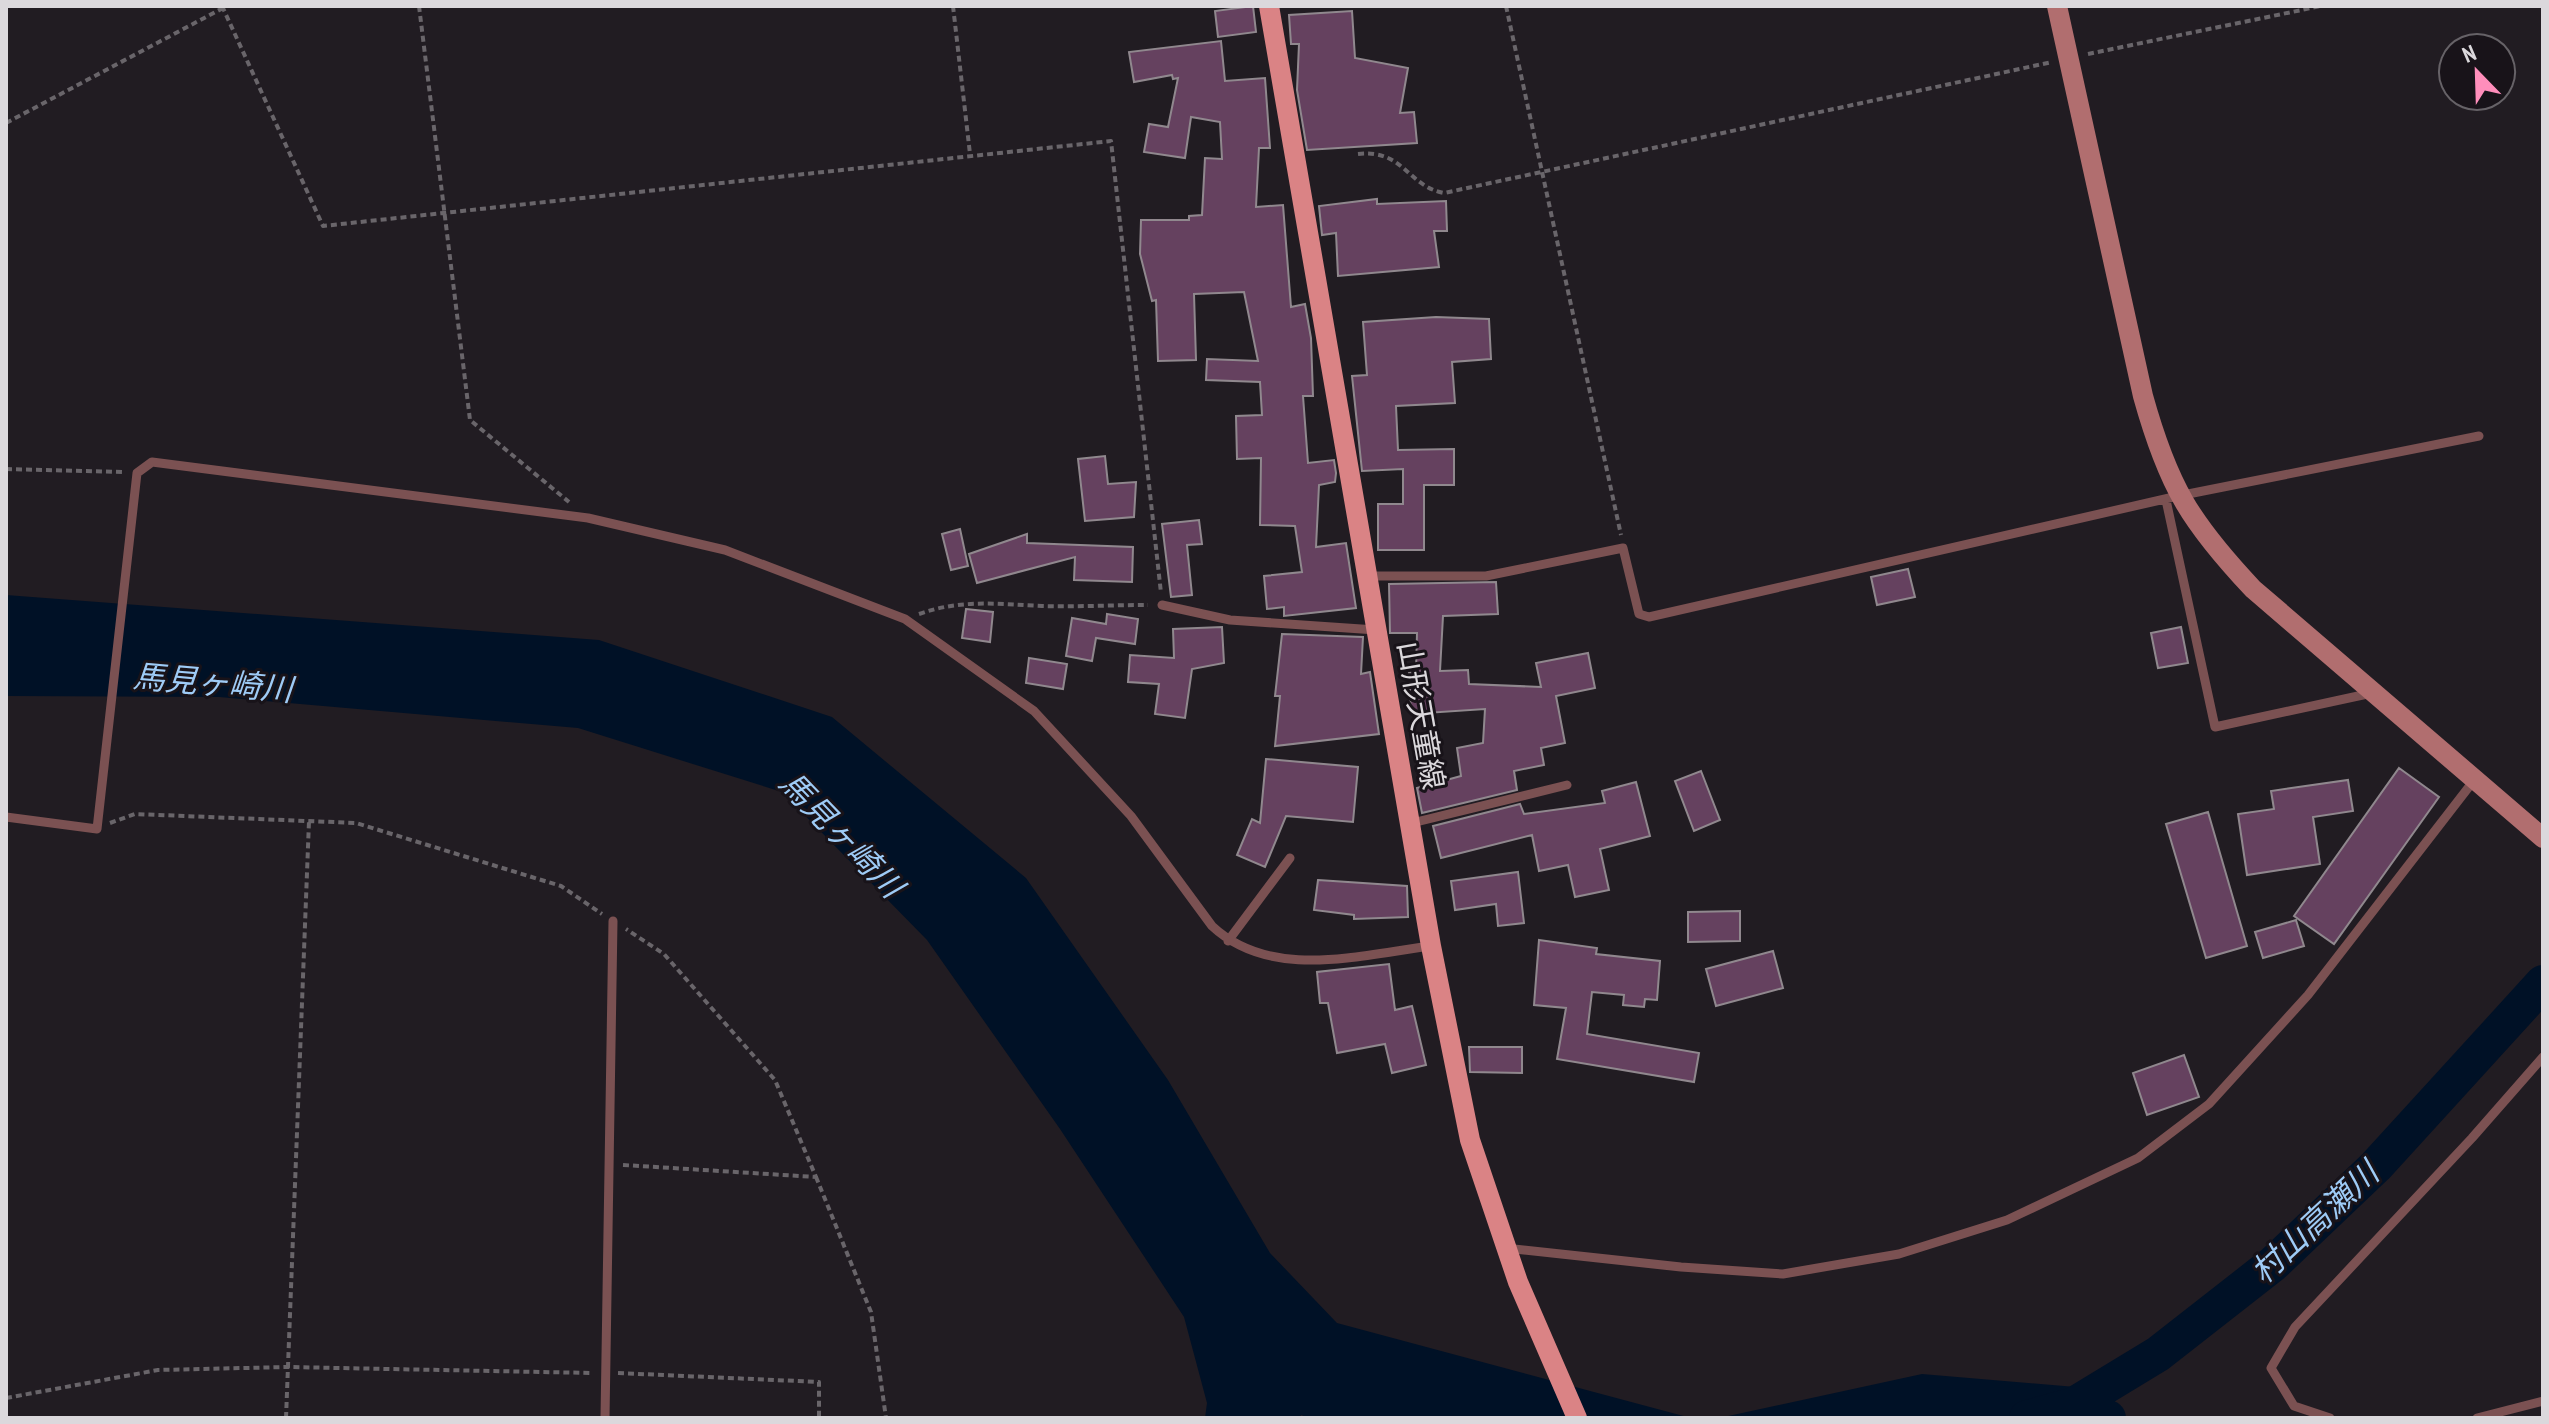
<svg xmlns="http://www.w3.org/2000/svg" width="2549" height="1424" font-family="'PT Sans Narrow','Noto Sans JP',sans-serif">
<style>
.water{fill:#001126}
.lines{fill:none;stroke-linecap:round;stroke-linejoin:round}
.river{stroke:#001126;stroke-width:36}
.building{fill:#65415f;stroke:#90888e;stroke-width:2}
.path{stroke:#69656a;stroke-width:4;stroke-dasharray:6 4;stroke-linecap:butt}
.lane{stroke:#7b5152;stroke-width:9}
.secondary{stroke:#b16e6f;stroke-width:20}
.primary{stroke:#da8385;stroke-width:20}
.labels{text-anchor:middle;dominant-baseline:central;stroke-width:6;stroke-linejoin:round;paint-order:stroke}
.street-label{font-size:30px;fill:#dbd8dc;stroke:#181319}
.water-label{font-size:32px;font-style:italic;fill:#9ecbf6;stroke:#181319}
</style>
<rect width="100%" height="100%" fill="#211c22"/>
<!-- water -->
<path class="water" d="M6,595L599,640L832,717L1026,878L1168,1080L1270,1253L1337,1323L1691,1418H1309L1301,1415L1300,1418H1205L1207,1403L1184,1317L1060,1129L927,940L782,792L578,728L219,697L6,696Z
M1922,1374L2099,1389L2091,1411L2070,1418H1719Z"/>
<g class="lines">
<!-- river -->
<path class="river" d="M2074,1405L2108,1418
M2027,1418L2074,1405L2158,1354L2273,1264L2376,1166L2543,983"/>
</g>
<!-- building -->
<path class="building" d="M1253,6L1256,32L1218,37L1215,11Z
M1352,11L1355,58L1408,68L1400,113L1414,112L1417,143L1307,150L1297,90L1299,44H1291L1289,15Z
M1221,41L1225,81L1265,78L1270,148H1259L1256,207L1283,205L1291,307L1305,304L1311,338L1313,396H1303L1308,463L1334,460L1336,473L1335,482L1319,485L1316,547L1346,543L1356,608L1284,616V607L1267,609L1264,576L1302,572L1295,526L1260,525L1261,458L1237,459L1236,416L1262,415L1260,382L1206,380L1207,359L1258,361L1244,292L1194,294L1196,360L1158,361L1156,300L1152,301L1140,254L1141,220H1189V216L1202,215L1205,158L1222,159L1220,122L1191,117L1185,158L1144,152L1149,124L1168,127L1178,78L1173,79L1172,75L1134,82L1129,52Z
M1377,199V204L1446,201L1447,231H1434L1439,267L1338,276L1336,233L1322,235L1319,206Z
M1436,317L1489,319L1491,359L1452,362L1455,403L1396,406L1398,450L1454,449V485H1424V550H1378V504H1403V469L1362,471L1352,376L1367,375L1363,322Z
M1105,456L1108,484L1136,482L1134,517L1085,521L1078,459Z
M1199,520L1202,544L1187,545L1192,595L1171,597L1162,524Z
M960,529L968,566L951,570L942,534Z
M1027,534V543L1133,547L1132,582L1074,580L1075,557L977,583L969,554Z
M1908,569L1915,597L1877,605L1871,577Z
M1496,582L1498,614L1443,616L1440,671L1468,670L1469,684L1541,687L1536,663L1588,653L1595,688L1556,696L1565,743L1541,748L1544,765L1514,771L1517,790L1422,813L1417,788L1461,776L1457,748L1483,743L1485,709L1411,714L1409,673L1416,672L1417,633H1390L1389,584Z
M966,609L993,612L990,642L962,638Z
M1107,614L1138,619L1135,644L1096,638L1092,661L1066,656L1072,618L1106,624Z
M1222,627L1224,663L1192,669L1185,718L1155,714L1159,684L1128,682L1130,655L1174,658L1173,629Z
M2181,627L2188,663L2158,668L2151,633Z
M1282,634L1363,637L1361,674L1370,672L1379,734L1275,746L1280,696H1275Z
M1029,658L1067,664L1063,689L1026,683Z
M1266,759L1358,767L1353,822L1286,816L1265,867L1237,855L1252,819L1260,823Z
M2399,768L2439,797L2334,944L2294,916Z
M1701,771L1720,820L1694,831L1675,781Z
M2348,780L2353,811L2313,817L2320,864L2247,875L2238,814L2274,809L2271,791Z
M1636,782L1650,836L1600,849L1609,890L1575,897L1568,865L1539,871L1532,835L1441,858L1433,826L1520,804L1524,814L1605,803L1602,791Z
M2208,812L2247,946L2206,958L2166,824Z
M1518,872L1524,923L1498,926L1496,904L1455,910L1451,881Z
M1318,880L1407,886L1408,917L1354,919V915L1314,910Z
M1740,911V941L1688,942V912Z
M2296,920L2304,946L2263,958L2255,932Z
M1539,940L1597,948L1596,954L1660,961L1657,1000L1645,999L1644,1007L1623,1005L1624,995L1592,992L1587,1034L1699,1053L1694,1082L1557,1059L1566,1008L1534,1005Z
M1773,951L1783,988L1716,1006L1706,969Z
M1389,964L1395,1010L1412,1006L1426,1065L1392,1073L1385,1044L1337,1053L1328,1003H1320L1317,972Z
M1469,1047H1522V1073L1470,1072Z
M2184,1055L2199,1097L2147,1115L2133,1073Z"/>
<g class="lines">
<!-- path -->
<path class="path" d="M222,6L323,226L1111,141L1161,593
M419,6L470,420L569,502
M953,6L970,154
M1506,6L1621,535
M2088,54L2321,6
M6,123L223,8
M1358,154C1404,149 1407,186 1444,193L2052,62
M6,469L124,472
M919,614C961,599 998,604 1042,606C1077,607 1113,605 1148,605
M110,823L135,814L356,823L561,886L602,914
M623,1165L816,1177L775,1080L664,954L626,929
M816,1177L871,1312L886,1418
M618,1373L819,1382V1418
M6,1398L158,1370L288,1367L593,1373
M286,1418L309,821"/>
<!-- lane -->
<path class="lane" d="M2166,500L2215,727L2372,693
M1366,576H1486L1623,548L1639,614L1649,617L2178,496L2479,436
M1162,605L1230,620L1376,630
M6,817L97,829L137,473L152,462L588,518L725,550L905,619L1034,711L1131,816L1212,926C1271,981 1359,955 1431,946
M1412,823L1567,785
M1228,941L1290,858
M1505,1248L1681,1267L1783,1274L1899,1254L2007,1220L2138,1158L2209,1104L2308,995L2475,779
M605,1418L613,921
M2330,1418L2294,1406L2271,1368L2295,1327L2472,1138L2543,1057
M2477,1418L2543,1401"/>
<!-- secondary -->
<path class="secondary" d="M2057,6L2143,396C2168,486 2190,522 2253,589L2543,838"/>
<!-- primary -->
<path class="primary" d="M1269,6L1431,946L1470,1140L1518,1282L1577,1418"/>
</g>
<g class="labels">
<!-- street labels -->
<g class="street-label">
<text transform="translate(1422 715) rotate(80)">山形天童線</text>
</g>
<!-- water labels -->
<g class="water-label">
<text transform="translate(213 682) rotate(5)">馬見ヶ崎川</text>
<text transform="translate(842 834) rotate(46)">馬見ヶ崎川</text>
<text transform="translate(2314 1222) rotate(-43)">村山高瀬川</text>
</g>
</g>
<!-- border -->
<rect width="2549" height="1424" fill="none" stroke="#dbd8dc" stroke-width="16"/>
<!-- north arrow -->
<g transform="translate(2477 72) rotate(337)"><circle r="38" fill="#181319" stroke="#666267" stroke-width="2"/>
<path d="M0-6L14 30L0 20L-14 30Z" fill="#ff8ebb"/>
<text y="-12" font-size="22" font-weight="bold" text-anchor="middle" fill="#dbd8dc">N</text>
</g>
</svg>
